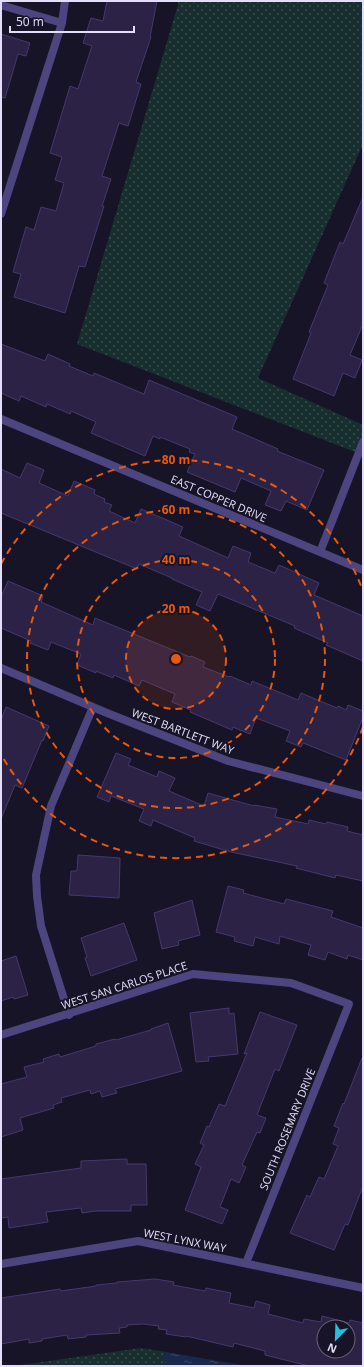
<svg xmlns="http://www.w3.org/2000/svg" width="364" height="1367" font-family="'Open Sans',sans-serif">
<style>
.grass{fill:url(#grass-dots)}
.water{fill:url(#water-ripples)}
.building{fill:#2c2246;stroke:#46386e;fill-rule:evenodd}
.lines{fill:none;stroke-linecap:round;stroke-linejoin:round}
.street{stroke:#4c4580;stroke-width:8}
.ring{fill:none;stroke:#e8590c;stroke-width:2;stroke-dasharray:7 5}
.labels{text-anchor:middle;dominant-baseline:central;stroke-width:4;stroke-linejoin:round;paint-order:stroke}
.street-label{font-size:11px;fill:#e4defa;stroke:#181427}
.centre{fill:#e8590c;stroke:#181427;stroke-width:2}
.ring-label{font-size:12px;text-anchor:middle;font-weight:bold;fill:#e8590c;stroke:#181427;stroke-width:4;stroke-linejoin:round;paint-order:stroke}
</style>
<defs>
<pattern id="grass-dots" width="8" height="8" patternUnits="userSpaceOnUse"><rect width="8" height="8" fill="#182f30"/><path d="M2 2h.1M6 6h.1" fill="none" stroke="#394d4f" stroke-width="1.8" stroke-linecap="round"/></pattern>
<pattern id="water-ripples" width="26" height="14" patternUnits="userSpaceOnUse"><rect width="26" height="14" fill="#18294b"/><path d="M2 4q2-2 4 0t4 0M15 11q2-2 4 0t4 0" fill="none" stroke="#394866"/></pattern>
</defs>
<rect width="100%" height="100%" fill="#181427"/>
<!-- grass -->
<path class="grass" d="M178,1H363V144L258,378L363,425V455L77,344L178,5Z
M141,1348L166,1352L162,1360L169,1366H13Z"/>
<!-- water -->
<path class="water" d="M166,1352L247,1366H169L162,1360Z"/>
<!-- building -->
<path class="building" d="M107,1H157L150,37H151L136,82L141,84L128,126L119,123L102,176L111,179L102,206H104L85,267L79,266L65,313L14,297L21,274L13,272L26,227L34,230L41,207L56,211L64,183L55,180L62,157L50,153L70,86L78,89L92,46L83,43L91,18L103,21Z
M1,34L30,43L26,56L18,54L5,98L1,97Z
M363,197V324L350,355L362,360L355,378L343,373L334,396L293,379L311,333L309,332L328,285L324,283L340,242L343,244Z
M1,344L45,361L48,354L70,364L69,366L93,376L94,373L144,394L149,380L237,417L232,429L278,449L277,451L324,470L307,510L286,501L281,511L265,505L271,491L241,478L235,492L187,472L195,454L189,452L190,449L160,437V439L153,436L145,456L91,433L96,422L71,411L70,414L47,404L46,407L21,396L19,401L1,393Z
M27,463L44,470L39,483L68,496L74,481L95,490L94,494L105,499L104,502L112,505L109,511L135,523L141,509L183,527L179,536L228,558L233,546L251,553L248,562L275,573L279,565L319,583L314,595L363,616V661L326,645L328,643L294,628L295,626L218,594L210,611L196,605L202,592L172,579V578L139,564L137,569L1,513V469L20,478Z
M8,581L43,596L41,602L93,625L95,618L190,657L191,656L205,662L203,667L229,677L230,676L251,685L252,681L298,700L301,693L337,708L338,706L346,710L348,705L363,711V717L346,760L303,743L301,747L286,741L290,731L256,718L250,734L233,727L232,730L190,712L191,710L172,702L175,694L142,680L139,686L114,675L113,678L96,671V673L77,665L81,654L51,642L48,650L30,643L31,641L1,628V597Z
M6,707L49,726L43,741L42,740L22,788L15,785L1,819V720Z
M116,753L131,759L128,765L157,777L159,771L175,778L169,791L204,806L208,793L254,806V805L277,809L275,817L308,824L309,820L326,824L327,822L348,827L347,831L363,835V881L336,875L335,878L296,868L297,866L231,852L194,841L195,838L153,820L151,826L139,821L144,809L111,796L109,802L97,797Z
M78,855L120,858L119,898L69,895L71,871H77Z
M228,886L244,890L243,893L284,904L286,899L333,911L331,917L363,928V960L348,955L347,959L328,952L325,960L308,955L311,945L280,936L279,944L255,937L253,946L234,941L235,937L216,932Z
M192,900L200,935L178,941L179,945L162,949L154,913Z
M124,923L137,960L91,976L85,958L87,957L81,938Z
M16,956L28,995L14,999L13,997L1,1001V961Z
M229,1008V1014L234,1013L238,1054L208,1057L209,1061L196,1062L190,1013Z
M260,1012L297,1025L279,1071L275,1069L257,1115L266,1118L260,1133L257,1132L242,1165L246,1167L239,1183L231,1179L220,1207L228,1210L222,1224L185,1210L201,1167L195,1164L204,1145L200,1143L207,1126L209,1127L219,1104L225,1106L247,1053L244,1054Z
M168,1023L182,1071L115,1089L117,1093L102,1097L100,1091L91,1094L90,1090L61,1098L62,1102L53,1105L54,1108L20,1118L23,1130L1,1137V1084L27,1077L24,1067L44,1062L43,1059L59,1054L60,1057L96,1046V1044L115,1039L116,1040L151,1030V1029Z
M362,1058L363,1059V1186L348,1225L345,1224L334,1250L290,1233L307,1195L310,1197L319,1177L324,1179L338,1146L333,1144L339,1128L334,1126L343,1103L344,1104Z
M127,1159V1164H146L147,1205H131V1211H96L82,1213L81,1208L46,1212L48,1222L9,1228L8,1217L1,1218V1179L81,1168V1161Z
M155,1279L174,1282L173,1285L205,1291L206,1288L231,1293L229,1303L254,1308L256,1301L270,1305L268,1314L303,1323L304,1319L321,1322L322,1316L349,1323L350,1320L363,1323V1366H309L265,1355V1351L234,1343L233,1347L186,1336V1337L166,1334L167,1330L158,1329L159,1326L143,1324L127,1325V1327L119,1328L120,1333L86,1335V1337L68,1339L67,1335L42,1339V1341L29,1343V1339L1,1344V1298L60,1289L61,1291L96,1286V1285L117,1283V1282ZM324,1327H348V1351H324Z"/>
<g class="lines">
<!-- street -->
<path class="street" d="M1,5L62,23
M1,214L62,23L65,1
M1,419L363,570
M320,552L363,442
M1,668L107,713L228,761L363,796
M69,1015L41,926L37,896L36,875L51,806L93,707
M1,1035L193,974L291,983L349,1004L246,1263
M1,1264L138,1241L363,1288"/>
</g>
<!-- distance rings -->
<circle cx="176" cy="659" r="50" fill="#e8590c" fill-opacity=".12"/>
<g class="ring">
<circle cx="176" cy="659" r="50"/>
<circle cx="176" cy="659" r="99"/>
<circle cx="176" cy="659" r="149"/>
<path d="M363 727A199 199 0 0 1 1 754M1 564A199 199 0 0 1 363 591"/>
</g>
<g class="labels">
<!-- street labels -->
<g class="street-label">
<text transform="translate(219 498) rotate(23)">EAST COPPER DRIVE</text>
<text transform="translate(183 731) rotate(21)">WEST BARTLETT WAY</text>
<text transform="translate(124 985) rotate(-18)">WEST SAN CARLOS PLACE</text>
<text transform="translate(287 1129) rotate(-68)">SOUTH ROSEMARY DRIVE</text>
<text transform="translate(185 1240) rotate(11)">WEST LYNX WAY</text>
</g>
</g>
<circle cx="176" cy="659" r="6" class="centre"/>
<g class="ring-label">
<text x="176" y="464">80 m</text>
<text x="176" y="514">60 m</text>
<text x="176" y="564">40 m</text>
<text x="176" y="613">20 m</text>
</g>
<!-- border -->
<rect width="364" height="1367" fill="none" stroke="#e4defa" stroke-width="4"/>
<!-- north arrow -->
<g transform="translate(336 1339) rotate(203)"><circle r="19" fill="#181427" stroke="#6a657b"/>
<path d="M0-3L7 15L0 10L-7 15Z" fill="#24c0e0"/>
<text y="-6" font-size="11" font-weight="bold" text-anchor="middle" fill="#e4defa">N</text>
</g>
<!-- scale -->
<path d="M10 26v6h124v-6" fill="none" stroke="#e4defa" stroke-width="2"/>
<text x="16" y="26" font-size="12" fill="#e4defa" stroke="#181427" stroke-width="3" paint-order="stroke">50 m</text>
</svg>
